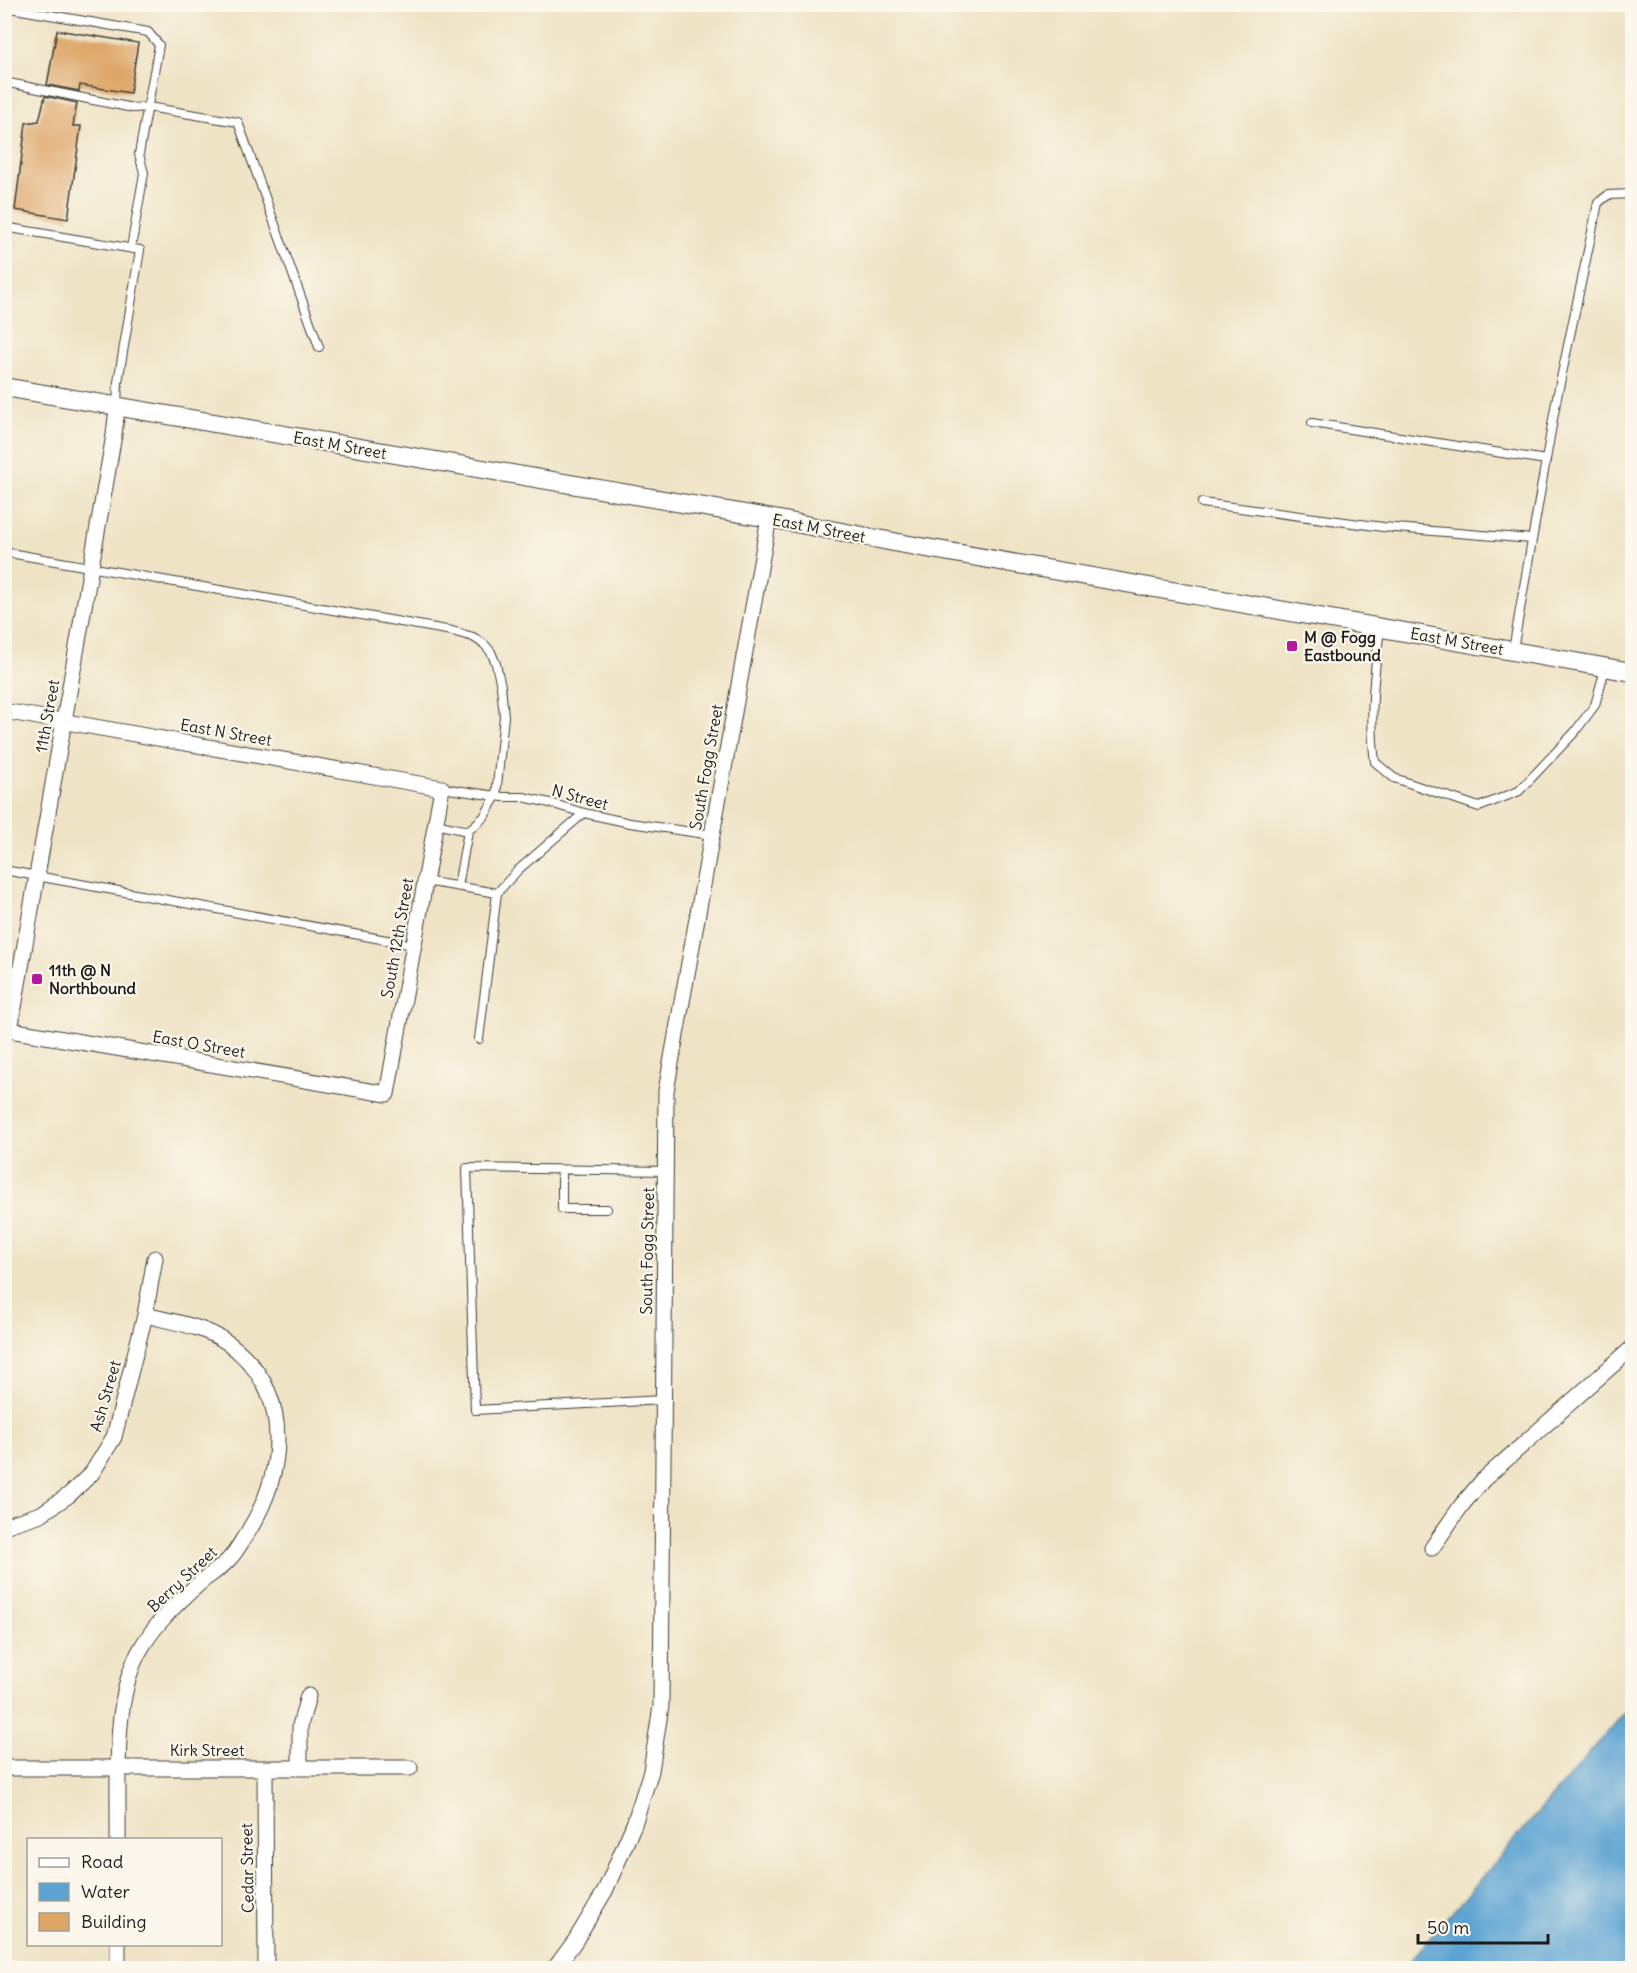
<svg xmlns="http://www.w3.org/2000/svg" width="1637" height="1973" font-family="Delius,sans-serif">
<style>
.water{fill:#5ca3d2;stroke:#3c6077;stroke-width:1.5}
.building{fill:#dda667}
.lines{fill:none;stroke-linecap:round;stroke-linejoin:round}
.service-casing{stroke:#3c3a35;stroke-width:10}
.minor-casing{stroke:#3c3a35;stroke-width:17}
.tertiary-casing{stroke:#3c3a35;stroke-width:20}
.service{stroke:#fff;stroke-width:8}
.minor{stroke:#fff;stroke-width:15}
.tertiary{stroke:#fff;stroke-width:18}
.poi-dot{fill:#b5179e;stroke:#fbf7ec;stroke-width:2}
.labels{text-anchor:middle;dominant-baseline:central;stroke-width:4.5;stroke-linejoin:round;paint-order:stroke}
.street-label{font-size:16px;fill:#1c1c1c;stroke:#fbf7ec}
.poi-label{font-size:16px;font-weight:bold;fill:#1c1c1c;stroke:#fbf7ec;text-anchor:start}
</style>
<rect width="100%" height="100%" fill="#fbf7ec"/>
<filter id="ink" filterUnits="userSpaceOnUse"><feTurbulence type="fractalNoise" baseFrequency=".0167" numOctaves="2"/><feDisplacementMap in="SourceGraphic" scale="12" xChannelSelector="R" yChannelSelector="G"/><feConvolveMatrix kernelMatrix="1 2 1 2 8 2 1 2 1" color-interpolation-filters="sRGB"/></filter>
<filter id="wash" filterUnits="userSpaceOnUse"><feTurbulence type="fractalNoise" baseFrequency=".008" numOctaves="4" result="noise"/><feDisplacementMap in="SourceGraphic" scale="24" xChannelSelector="R" yChannelSelector="G"/><feGaussianBlur stdDeviation="1.35" result="paint"/><feColorMatrix in="noise" values="0 0 0 0 0 0 0 0 0 0 0 0 0 0 0 0 0 1.4 0 .05"/><feComposite in="paint" operator="in"/></filter>
<g filter="url(#wash)">
<rect width="100%" height="100%" fill="#efe3c5"/>
<!-- water -->
<path class="water" d="M1632,1704V1968H1404Z"/>
<g id="blocks">
<!-- building -->
<path class="building" d="M57,30L138,43L130,93L80,85L79,91L47,85Z
M45,96L77,103L73,126H81L68,219L15,210L26,123L39,121Z"/>
</g>
</g>
<g filter="url(#ink)">
<use href="#blocks" fill-opacity="0" stroke="#3c3a35" stroke-width="1.5"/>
<g class="lines">
<!-- service casing -->
<g class="service-casing">
<path id="service" d="M4,7L148,32L159,45L139,154L144,173L131,248
M4,82L133,108L148,107L238,122L319,347
M4,227L140,250L118,382L117,406
M1312,423L1546,460
M1202,503L1383,527L1532,539
M4,552L452,631L473,637L484,644L491,652L496,664L501,686L504,716L496,796L484,817L468,831L458,886
M1380,629C1374,674 1369,718 1375,762L1394,778L1479,807L1519,791L1574,733L1595,705L1605,669
M1513,650L1556,402L1598,203L1608,195L1632,194
M442,788L503,797H523L550,803L584,813L630,823L712,835
M435,824L468,831
M4,870L414,945
M425,881L497,893
M479,1039L497,893L518,870L584,813
M562,1170V1209H607
M663,1400L475,1410L467,1168L666,1171"/>
</g>
<!-- minor casing -->
<g class="minor-casing">
<path id="minor" d="M4,711L442,788L387,1094L4,1029
M10,1030L114,435L117,408
M4,1526L41,1514L69,1495L92,1473L114,1437L145,1315L155,1258
M1432,1548L1461,1506L1483,1480L1632,1348
M4,1768H410
M265,1768L266,1968
M300,1768V1726L308,1696
M118,1840C119,1784 112,1701 139,1652C154,1624 179,1601 202,1581C211,1574 223,1567 230,1558C237,1551 242,1540 248,1532C284,1474 293,1399 237,1350C212,1327 177,1323 145,1315
M118,1968V1944
M555,1968L575,1941L605,1891L634,1824L651,1771L661,1706L666,1091L769,518"/>
</g>
<!-- tertiary casing -->
<g class="tertiary-casing">
<path id="tertiary" d="M4,387L769,518L904,544L1632,672"/>
</g>
<!-- service -->
<use href="#service" class="service"/>
<!-- minor -->
<use href="#minor" class="minor"/>
<!-- tertiary -->
<use href="#tertiary" class="tertiary"/>
</g>
</g>
<!-- markers -->
<g class="poi-dot">
<rect x="1286" y="640" width="12" height="12" rx="3"/>
<rect x="31" y="973" width="12" height="12" rx="3"/>
</g>
<g class="labels">
<!-- street labels -->
<g class="street-label">
<text transform="translate(340 445) rotate(10)">East M Street</text>
<text transform="translate(819 528) rotate(11)">East M Street</text>
<text transform="translate(1457 641) rotate(10)">East M Street</text>
<text transform="translate(47 716) rotate(-80)">11th Street</text>
<text transform="translate(226 732) rotate(10)">East N Street</text>
<text transform="translate(706 767) rotate(-80)">South Fogg Street</text>
<text transform="translate(580 797) rotate(15)">N Street</text>
<text transform="translate(397 938) rotate(-80)">South 12th Street</text>
<text transform="translate(199 1044) rotate(10)">East O Street</text>
<text transform="translate(647 1251) rotate(-89)">South Fogg Street</text>
<text transform="translate(105 1396) rotate(-74)">Ash Street</text>
<text transform="translate(182 1579) rotate(-43)">Berry Street</text>
<text x="207" y="1750">Kirk Street</text>
<text transform="translate(247 1868) rotate(-91)">Cedar Street</text>
</g>
<!-- poi labels -->
<g class="poi-label">
<text x="1304" y="637">M @ Fogg<tspan x="1304" dy="18">Eastbound</tspan></text>
<text x="49" y="970">11th @ N<tspan x="49" dy="18">Northbound</tspan></text>
</g>
</g>
<!-- margin -->
<rect width="1637" height="1973" fill="none" stroke="#fbf7ec" stroke-width="24"/>
<!-- legend -->
<rect x="27" y="1838" width="195" height="108" fill="#fbf7ec" stroke="#a29f99" stroke-width="1.5"/>
<rect x="39" y="1858" width="30" height="9" fill="#ffffff" stroke="#a29f99" stroke-width="1.5"/>
<text x="81" y="1868" font-size="18" fill="#1c1c1c">Road</text>
<rect x="39" y="1883" width="30" height="18" fill="#5ca3d2" stroke="#a29f99" stroke-width="1.5"/>
<text x="81" y="1898" font-size="18" fill="#1c1c1c">Water</text>
<rect x="39" y="1913" width="30" height="18" fill="#dda667" stroke="#a29f99" stroke-width="1.5"/>
<text x="81" y="1928" font-size="18" fill="#1c1c1c">Building</text>
<!-- scale -->
<path d="M1418 1934v9h130v-9" fill="none" stroke="#1c1c1c" stroke-width="3"/>
<text x="1427" y="1934" font-size="18" fill="#1c1c1c" stroke="#fbf7ec" stroke-width="4.5" paint-order="stroke">50 m</text>
</svg>
